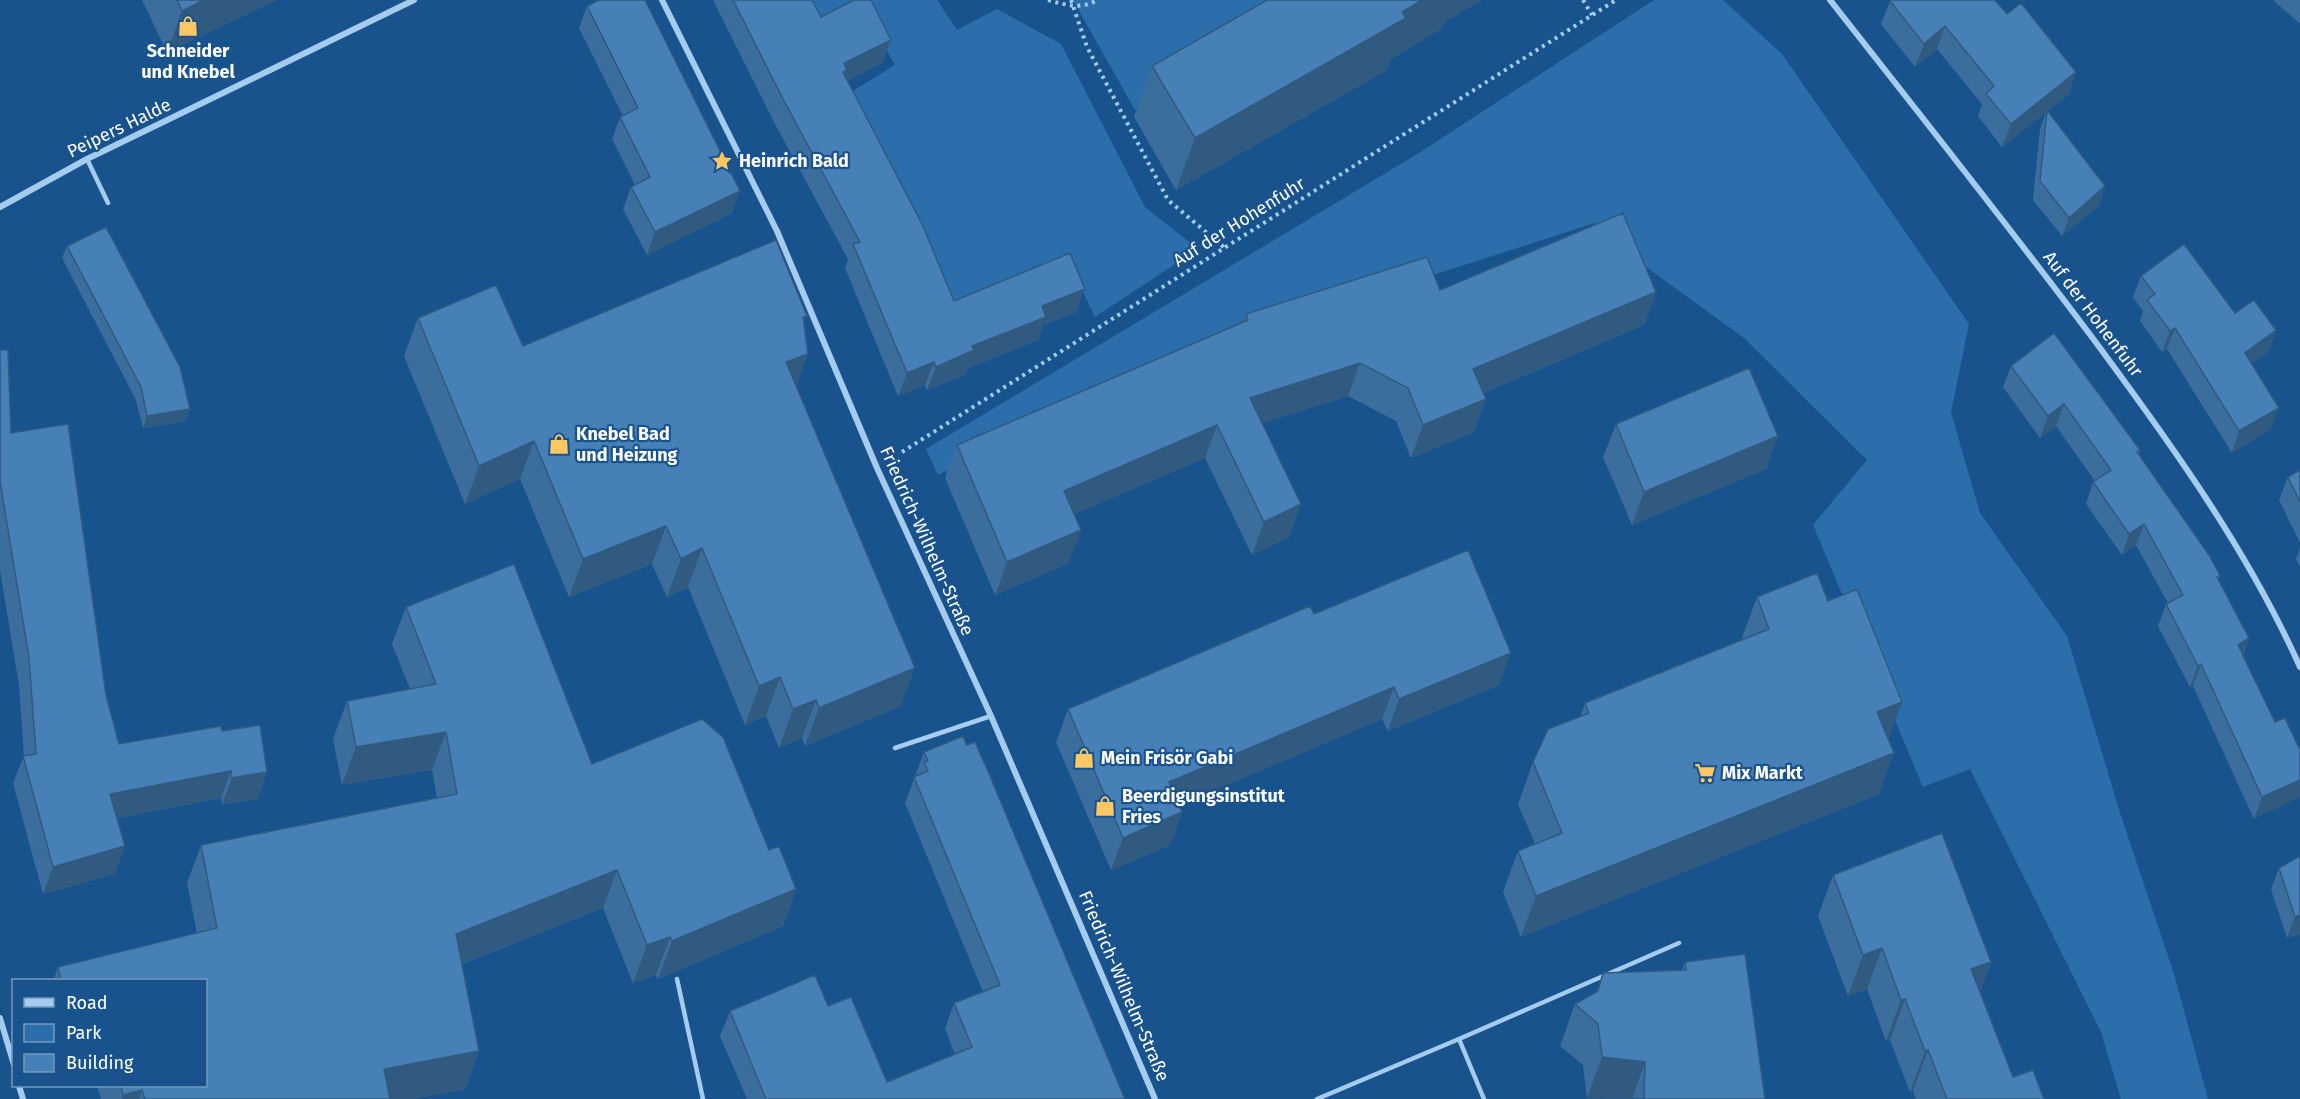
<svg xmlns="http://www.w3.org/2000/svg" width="2300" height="1099" font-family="'Fira Sans',sans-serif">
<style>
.green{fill:#2c6eab}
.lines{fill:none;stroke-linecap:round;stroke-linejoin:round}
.path{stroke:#a5cbee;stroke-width:4;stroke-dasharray:3 4.5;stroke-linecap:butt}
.lane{stroke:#a5cbee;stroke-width:4.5}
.street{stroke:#a5cbee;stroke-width:6}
.wall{fill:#3c6e9d}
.shaded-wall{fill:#315a80}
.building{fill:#4680b7;stroke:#315a80;stroke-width:1.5}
.labels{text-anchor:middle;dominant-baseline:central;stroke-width:4.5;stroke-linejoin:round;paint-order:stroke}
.poi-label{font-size:18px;font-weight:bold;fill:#fff;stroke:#19538d;text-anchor:start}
.street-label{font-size:18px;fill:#fff;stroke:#19538d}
</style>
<rect width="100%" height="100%" fill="#19538d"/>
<!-- green -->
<path class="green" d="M810,0H937L957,30L997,9L1061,44L1145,207L1198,249L1095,317L1070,265L954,311L848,94L895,65L866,12L824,30Z
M1073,0H1292L1302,16L1135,110Z
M1654,0H1723L1782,54L1969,324L1951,412L1980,513L2067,636L2120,813L2174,974L2208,1099H2121L2101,1032L1970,769L1923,787L1813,525L1867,460L1744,338L1634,258L1595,223L1165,361L938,475L926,449L1419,153Z"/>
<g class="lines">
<!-- path -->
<path class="path" d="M1048,0C1066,5 1080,10 1097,0
M1071,0L1087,47L1168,200L1226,249
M1583,0L1592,15
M902,452L1616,0"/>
<!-- lane -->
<path class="lane" d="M87,159L108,203
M895,748L991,716
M677,979L703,1099
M1459,1039L1679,943
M1317,1099L1459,1039L1484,1099"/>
<!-- street -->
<path class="street" d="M662,0L777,231L877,468L991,716L1155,1099
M1830,0C1921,116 2012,230 2100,348C2174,448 2249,553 2300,667
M0,207L87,159L414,0
M0,1018L14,1065
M19,1086L23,1099"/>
</g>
<!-- wall -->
<path class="wall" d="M142,0H277L167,52Z
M713,0H812L821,17L891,40L882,63L847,81L954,301L1076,312L1043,325L1038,340L968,368L966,374L927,390L925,385L898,396L845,268L848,259L774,122Z
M1267,0H1482L1444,22L1442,28L1391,59L1387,70L1176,190L1134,117L1152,66Z
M2273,0H2300V24Z
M1890,1L2007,14L2076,72L2068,95L2047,111L2105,186L2099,205L2062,236L2033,200L2040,129L2046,112L2002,147L1978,116L1982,104L1937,49L1915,67L1881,24Z
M587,6L732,213L647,255L623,209L631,187L635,185L612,139L620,117L623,116L579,28Z
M67,246L190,409L185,421L143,428L136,400L62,258Z
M2141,276L2276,330L2268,352L2251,364L2271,429L2232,453L2167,349L2162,352L2140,321L2143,311L2133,297Z
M1440,290L1656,292L1644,325L1483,393L1486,399L1474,432L1411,458L1396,421L1348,396L1262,423L1301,504L1289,537L1252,555L1205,458L1074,514L1069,563L995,595L945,478L957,445L1243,322L1246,314Z
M418,318L523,346L804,326L796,387L901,706L805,746L802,738L779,748L766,716L745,725L688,587L667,597L652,564L569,597L520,479L465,504L404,356Z
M0,350L11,433L106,695L119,744L222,731L258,799L222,805L221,798L117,818L115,874L43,894L13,783L24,756L19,685L0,570Z
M2011,366L2140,450L2139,454L2220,575L2218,580L2249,638L2243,656L2275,722L2300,750L2254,819L2193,686L2190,687L2158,626L2166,604L2168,603L2136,545L2122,555L2086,504L2093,482L2095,481L2056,426L2040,438L2003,387Z
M1616,424L1778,436L1766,469L1632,525L1603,457Z
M2300,470V543L2279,500L2288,477Z
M2300,549V567L2296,559Z
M1757,597L1828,601L1902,702L1888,739L1894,753L1879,794L1521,937L1503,892L1518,851L1535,844L1518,804L1533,762L1580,717L1585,703L1742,640V638Z
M406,607L592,764L769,850L796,889L783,926L658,979L656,975L633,983L603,908L462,964L466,1089L413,1099H101L97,1086H206V981H53L58,967L197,933L187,883L201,845L437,798L432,770L342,785L333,739L347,701L410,689L392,644Z
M1314,614L1499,685L1388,731L1382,719L1179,805L1182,812L1170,845L1111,870L1056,742L1068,709Z
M924,752L1125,1099H747L720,1036L730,1011L828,1006L887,1082L955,1054L945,1029L954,1003L983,992L905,803Z
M2300,856V934L2287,938L2271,889L2279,868Z
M1833,875L1991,962L1980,991L2013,1077L2044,1099H1916L1913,1091L1910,1092L1890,1040L1886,1041L1867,989L1848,996L1818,916Z
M1685,962L1765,1099L1587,1098L1583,1065L1560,1046L1575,1004L1596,992L1603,973L1682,970Z"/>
<!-- shaded-wall -->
<path class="shaded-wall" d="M204,0H277L167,52L182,11Z
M1422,0H1482L1444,22L1442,28L1391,59L1387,70L1176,190L1195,138Z
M1945,26L1937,49L1915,67L1924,44Z
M891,40L882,63L842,84L839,93L844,63Z
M2076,72L2068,95L2002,147L2011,124Z
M2105,186L2099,205L2062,236L2069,218Z
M740,191L732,213L647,255L655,232Z
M1085,289L1076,312L1043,325L1038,340L968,368L966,374L927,390L936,367L1042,306Z
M1656,292L1644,325L1461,402L1473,369Z
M807,316L794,354L803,317Z
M2175,328L2167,349L2162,352L2170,331Z
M2276,330L2268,352L2237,374L2245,353Z
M808,354L794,393L786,362Z
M934,362L925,385L898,396L907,373Z
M1360,363L1348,396L1238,431L1250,398Z
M1486,399L1474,432L1411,458L1423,425Z
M2064,404L2056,426L2040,438L2048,416Z
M2279,408L2271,429L2232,453L2239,431Z
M190,409L185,421L143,428L147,416Z
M1217,425L1205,458L1052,524L1064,491Z
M1778,436L1766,469L1632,525L1644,492Z
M534,441L520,479L465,504L479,466Z
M1301,504L1289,537L1252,555L1264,522Z
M2144,524L2136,545L2122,555L2129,534Z
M666,526L652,564L569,597L583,559Z
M1081,530L1069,563L995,595L1007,562Z
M702,548L688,587L667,597L681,559Z
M2249,638L2241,660L2238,645Z
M1511,653L1499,685L1388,731L1399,699Z
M2201,664L2193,686L2190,687L2198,666Z
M915,668L901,706L805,746L819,708Z
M780,677L766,716L745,725L759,686Z
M1394,687L1382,719L1157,815L1169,782Z
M816,700L802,738L779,748L793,709Z
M1902,702L1887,743L1877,712Z
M446,732L432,770L342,785L356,747Z
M1894,753L1879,794L1521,937L1536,896Z
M231,771L221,798L100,821L110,794Z
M267,772L258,799L222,805L232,778Z
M2300,780V797L2254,819L2262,797Z
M1182,812L1170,845L1111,870L1123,838Z
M125,846L115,874L43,894L53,867Z
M617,870L603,908L443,971L456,934Z
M796,889L783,926L658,979L672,941Z
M2300,915V934L2287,938L2295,917Z
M670,937L656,975L633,983L647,945Z
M1882,948L1867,989L1848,996L1863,955Z
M1991,962L1976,1003L1971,969Z
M1905,999L1890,1040L1886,1041L1901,1000Z
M1928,1050L1913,1091L1910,1092L1925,1051Z
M479,1051L466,1089L413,1099H374L384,1069Z
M1602,1057L1645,1062L1632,1099L1587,1098Z
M142,1090L139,1099H122L123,1095Z"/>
<!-- building -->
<path class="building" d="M177,0H204L182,11Z
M599,0H645L740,191L655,232L631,187L650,177L620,117L638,108L587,6Z
M733,0H812L821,17L854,0H871L891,40L844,63L847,70L843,72L923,226L954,301L1070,253L1085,289L1042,306L1046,317L972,346L974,350L936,367L934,362L907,373L853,244L860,242L783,99Z
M1267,0H1422L1402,12L1406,18L1195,138L1152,66Z
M1891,0H1995L2007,14L2021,3L2076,72L2011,124L1986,94L1994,86L1945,26L1924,44L1890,1Z
M2047,110L2105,186L2069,218L2040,181Z
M1623,213L1656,292L1473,369L1486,399L1423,425L1408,388L1360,363L1250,398L1301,504L1264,522L1217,425L1064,491L1081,530L1007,562L957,445L1248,320L1246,314L1427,257L1440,290Z
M106,227L180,367L190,409L147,416L141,387L67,246Z
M776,240L807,316L803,317L808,354L786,362L915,668L819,708L816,700L793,709L780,677L759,686L702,548L681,559L666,526L583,559L534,441L479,466L418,318L496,285L523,346Z
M2184,244L2235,313L2254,300L2276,330L2245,353L2279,408L2239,431L2175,328L2170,331L2147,300L2155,294L2141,276Z
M2054,333L2140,450L2137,452L2209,555L2220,575L2217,577L2249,638L2238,645L2275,722L2285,718L2300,750V780L2262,797L2201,664L2198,666L2166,604L2183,595L2144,524L2129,534L2093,482L2111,470L2064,404L2048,416L2011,366Z
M0,350H8L11,433L68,424L106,695L119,744L221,726L222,731L260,725L267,772L232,778L231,771L110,794L125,846L53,867L23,756L36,754L29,658L0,481Z
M1749,368L1778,436L1644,492L1616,424Z
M2300,470V502L2288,477Z
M1468,550L1511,653L1399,699L1394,687L1169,782L1182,812L1123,838L1068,709L1310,606L1314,614Z
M514,564L592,764L702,719L723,737L769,850L779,846L796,889L672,941L670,937L647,945L617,870L456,934L479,1051L384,1069L390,1099H145L142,1090L123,1095L121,1086H206V981H61L58,967L217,928L201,845L457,794L446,732L356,747L347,701L436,684L406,607Z
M1817,573L1828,601L1857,589L1902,702L1877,712L1894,753L1536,896L1518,851L1562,833L1533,762L1548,729L1589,713L1585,703L1769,629L1757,597Z
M963,736L967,745L975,742L987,769L1125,1099H766L730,1011L815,975L828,1006L851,997L887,1082L972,1047L954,1003L1000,985L914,777L928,771L924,762L928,761L924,752Z
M1942,833L1991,962L1971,969L2013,1077L2033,1070L2044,1099H1947L1928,1050L1925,1051L1905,999L1901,1000L1882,948L1863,955L1833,875Z
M2300,856V915L2295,917L2279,868Z
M1745,954L1765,1099H1644L1645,1062L1602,1057L1598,1024L1575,1004L1598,991L1603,973L1686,970L1685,962Z"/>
<!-- icons -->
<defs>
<g id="shop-bare" transform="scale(1.62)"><path d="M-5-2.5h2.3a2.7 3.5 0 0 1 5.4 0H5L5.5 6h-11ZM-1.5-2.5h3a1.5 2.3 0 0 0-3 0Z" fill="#ffc762" stroke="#19538d" stroke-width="2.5" paint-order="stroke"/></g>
<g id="sight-bare" transform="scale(1.62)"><path d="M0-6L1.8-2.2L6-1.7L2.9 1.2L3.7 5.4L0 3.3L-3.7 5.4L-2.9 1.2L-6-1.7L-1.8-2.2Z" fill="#ffc762" stroke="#19538d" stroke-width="2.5" paint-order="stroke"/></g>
<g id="supermarket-bare" transform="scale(1.62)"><path d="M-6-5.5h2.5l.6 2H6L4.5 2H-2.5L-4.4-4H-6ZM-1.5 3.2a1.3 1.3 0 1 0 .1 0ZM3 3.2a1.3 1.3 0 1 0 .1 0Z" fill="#ffc762" stroke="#19538d" stroke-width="2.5" paint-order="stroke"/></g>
</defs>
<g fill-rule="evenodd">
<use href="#shop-bare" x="188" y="26"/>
<use href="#sight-bare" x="722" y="161"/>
<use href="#shop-bare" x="559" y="444"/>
<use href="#shop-bare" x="1084" y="758"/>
<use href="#supermarket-bare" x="1705" y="773"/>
<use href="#shop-bare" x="1105" y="806"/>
</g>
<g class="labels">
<!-- poi labels -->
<g class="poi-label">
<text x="188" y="51" text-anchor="middle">Schneider<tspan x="188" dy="21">und Knebel</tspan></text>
<text x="739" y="161">Heinrich Bald</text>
<text x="576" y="434">Knebel Bad<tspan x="576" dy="21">und Heizung</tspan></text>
<text x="1101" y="758">Mein Frisör Gabi</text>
<text x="1722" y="773">Mix Markt</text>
<text x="1122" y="796">Beerdigungsinstitut<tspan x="1122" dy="21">Fries</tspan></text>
</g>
<!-- street labels -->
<g class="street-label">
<text transform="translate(119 128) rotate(-26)">Peipers Halde</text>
<text transform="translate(1239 222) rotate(-32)">Auf der Hohenfuhr</text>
<text transform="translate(2093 314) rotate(53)">Auf der Hohenfuhr</text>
<text transform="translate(927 541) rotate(66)">Friedrich-Wilhelm-Straße</text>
<text transform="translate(1124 986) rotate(67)">Friedrich-Wilhelm-Straße</text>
</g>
</g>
<!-- legend -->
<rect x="12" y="979" width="195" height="108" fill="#19538d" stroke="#7598bb" stroke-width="1.5"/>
<rect x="24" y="998" width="30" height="9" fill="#a5cbee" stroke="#7598bb" stroke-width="1.5"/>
<text x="66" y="1009" font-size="18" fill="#ffffff">Road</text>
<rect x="24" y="1024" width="30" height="18" fill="#2c6eab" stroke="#7598bb" stroke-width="1.5"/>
<text x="66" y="1039" font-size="18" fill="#ffffff">Park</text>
<rect x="24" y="1054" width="30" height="18" fill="#4680b7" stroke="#7598bb" stroke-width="1.5"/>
<text x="66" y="1069" font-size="18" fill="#ffffff">Building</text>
</svg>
